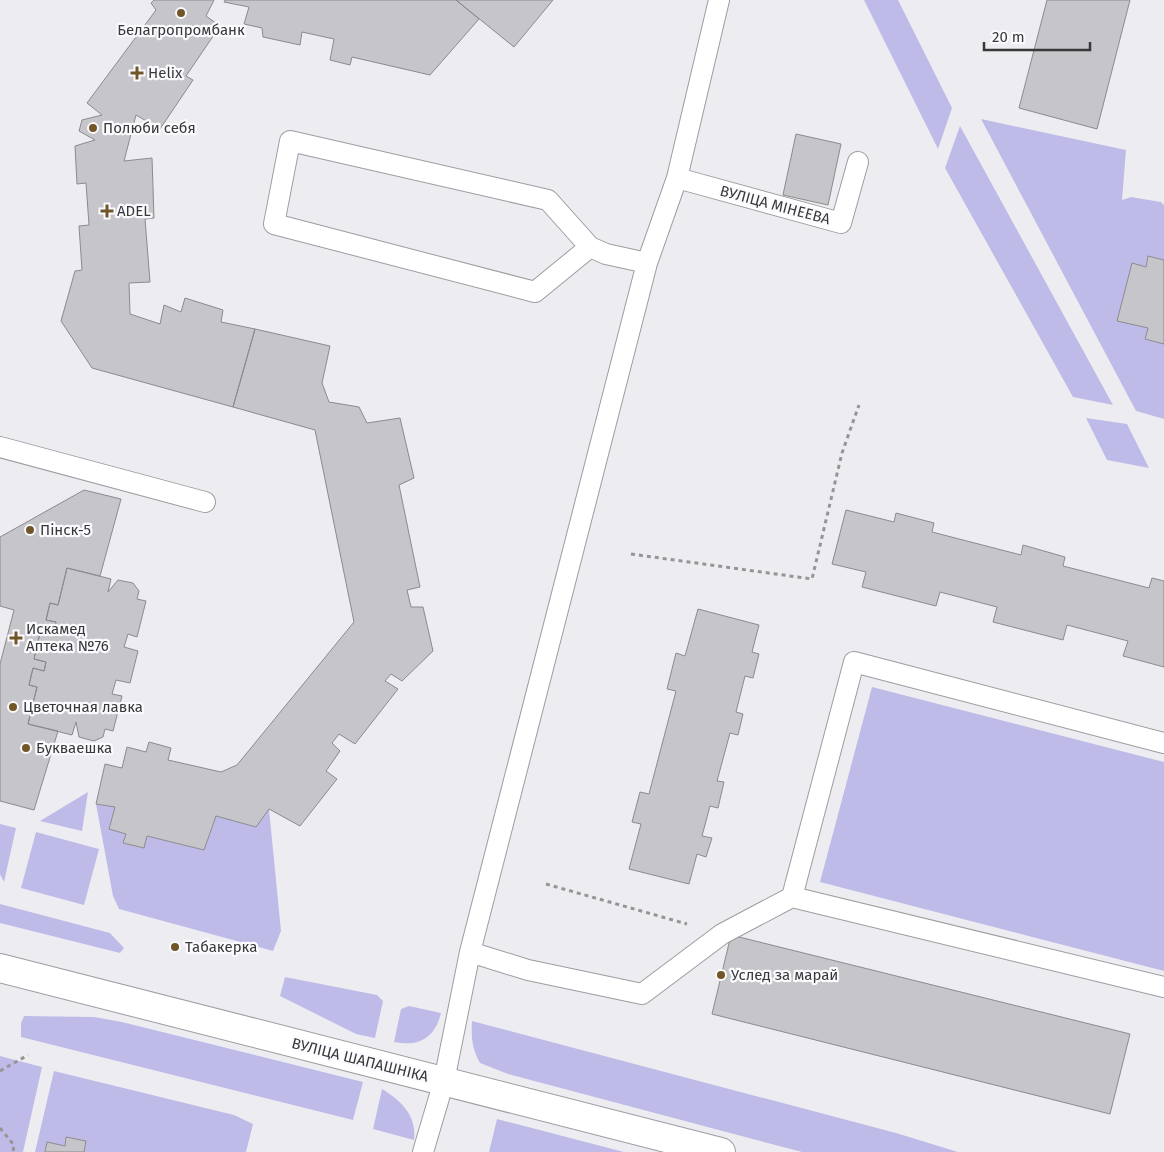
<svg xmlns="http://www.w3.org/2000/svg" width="1164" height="1152" font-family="'Fira Sans',sans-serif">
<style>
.green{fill:#bfbbe8}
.building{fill:#c6c5ca;stroke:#8b8a8e}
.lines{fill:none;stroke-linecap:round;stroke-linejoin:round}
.service-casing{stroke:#9d9da1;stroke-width:22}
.tertiary-casing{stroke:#9d9da1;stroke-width:30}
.path{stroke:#959598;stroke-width:3;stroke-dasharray:4 4;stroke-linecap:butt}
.service{stroke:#fff;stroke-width:20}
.tertiary{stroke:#fff;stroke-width:28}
.poi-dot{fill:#715628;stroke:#fafaff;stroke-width:2}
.labels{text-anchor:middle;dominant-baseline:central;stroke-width:4.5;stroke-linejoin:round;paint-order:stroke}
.poi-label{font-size:15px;fill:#38383a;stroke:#fafaff;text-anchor:start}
.street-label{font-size:15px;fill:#38383a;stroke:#fafaff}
</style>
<rect width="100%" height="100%" fill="#ededf1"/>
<!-- green -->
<path class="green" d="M864,0H898L952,108L938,149Z
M981,119L1126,150L1122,200L1131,197L1161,202L1164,205V260L1148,256L1146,267L1132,264L1118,320L1148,328L1145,339L1164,344V419L1136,411Z
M960,126L1113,405L1073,397L945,168Z
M1086,418L1127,424L1149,468L1107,460Z
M872,687L1164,762V971L820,882Z
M88,792L82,831L40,821Z
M96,804L115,807L109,829L126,834L124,843L143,848L147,836L204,850L216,816L256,827L269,809L281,931L273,951L119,909L113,896Z
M0,824L16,828L4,882L0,874Z
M36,832L99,849L84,905L21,888Z
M0,904L110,933L124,948L120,953L0,923Z
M285,977L377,995L383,1001L375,1038L356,1034L280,996Z
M409,1006L441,1013C435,1038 419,1047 394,1042L401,1009Z
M24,1016L94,1017L122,1022L363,1082L353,1120L21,1037V1023Z
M472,1021L896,1133L958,1152H802L508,1074L480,1063C472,1049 471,1037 472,1021Z
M0,1056L42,1067L23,1152H0Z
M54,1071L234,1115L253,1124L246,1152H84L86,1141L66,1137L65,1146L47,1142L45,1152H35Z
M382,1089C402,1101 417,1116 414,1140L373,1129Z
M497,1119L624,1152H489Z"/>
<!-- building -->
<path class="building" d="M154,0H214L206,16L220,26L186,76L193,80L160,129L136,115L124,161L152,158L154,218L145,219L150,282L129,283L130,314L160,324L164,305L181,312L185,298L223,310L221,322L255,329L233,407L92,368L61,321L75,271L82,270L79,226L89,225L86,183L77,184L75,146L95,140L79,131L82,120L102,115L87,103L156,10L151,3Z
M225,0H456L479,19L430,75L352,57L350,65L330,60L334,39L302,32L300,45L263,37L262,28L244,24L249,7L224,2Z
M456,0H553L514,47Z
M1047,0H1130L1097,129L1019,108Z
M796,134L841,144L828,205L783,195Z
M1148,256L1164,260V344L1145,339L1148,328L1117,321L1132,263L1146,267Z
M255,329L330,346L322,383L329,402L359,407L367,423L400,418L414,478L399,485L420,587L407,590L411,607H423L433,651L402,681L391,674L385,681L398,689L355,744L339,734L332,743L340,751L326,771L337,779L300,826L269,809L256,827L216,816L204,850L147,836L144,848L123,843L126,834L109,829L115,807L96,804L105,764L122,768L127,747L146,752L149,742L171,748L168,760L221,772L237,765L354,622L315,430L233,407Z
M84,490L121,499L100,576L67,568L58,605L50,603L46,620L56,622L54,631L41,628L34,659L46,662L44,671L33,668L29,685L37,687L28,724L58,731L34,810L0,801V664L14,610L0,606V537Z
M846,510L894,522L896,513L934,523L932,532L1021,555L1023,545L1065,557L1063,566L1149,588L1152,578L1164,581V667L1123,656L1128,641L1067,625L1063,640L993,622L997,607L940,592L936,606L862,587L866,572L832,564Z
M67,568L111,579L108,592L118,580L133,583L139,591L137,599L146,601L137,637L128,634L124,647L138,651L130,683L116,680L112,694L122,696L113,731L105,729L103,737L94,741L79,737L76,722L72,735L28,724L37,687L29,685L33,668L44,671L46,662L34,659L41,628L54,631L56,622L46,620L50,603L58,605Z
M698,609L759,625L752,652L759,654L753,678L745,676L736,712L743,714L738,735L730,733L717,781L724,782L718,808L710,806L702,836L712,838L706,857L697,854L689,884L629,869L641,824L632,822L640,792L649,794L676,691L667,689L676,653L685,656Z
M731,935L1130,1034L1110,1114L712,1014Z
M66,1137L86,1141L84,1152H45L47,1142L65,1146Z"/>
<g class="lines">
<!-- service casing -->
<g class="service-casing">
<path id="service" d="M290,141L548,200L590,247L535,292L274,224Z
M677,178L841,223L858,162
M590,247L606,254L647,263
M0,447L205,502
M1164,743L854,662L792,897L1164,987
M470,952L528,970L642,994L722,934L792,897
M423,1152L444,1081L470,952L647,263L677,178L719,0"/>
</g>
<!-- tertiary casing -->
<g class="tertiary-casing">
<path id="tertiary" d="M0,968L721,1152"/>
</g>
<!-- path -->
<path class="path" d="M631,554L812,579L842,453L859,405
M546,884L687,924
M0,1071L28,1055
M0,1128L14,1145L13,1152"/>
<!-- service -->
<use href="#service" class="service"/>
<!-- tertiary -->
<use href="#tertiary" class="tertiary"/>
</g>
<!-- markers -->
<g class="poi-dot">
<circle cx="181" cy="13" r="5"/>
<path d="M134.5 65.5h5v5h5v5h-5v5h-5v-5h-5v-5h5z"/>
<circle cx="93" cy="128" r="5"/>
<path d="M104.5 203.5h5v5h5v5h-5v5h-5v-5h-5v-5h5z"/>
<circle cx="30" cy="530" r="5"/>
<path d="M13.5 630.5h5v5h5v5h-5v5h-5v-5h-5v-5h5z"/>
<circle cx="13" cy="707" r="5"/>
<circle cx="26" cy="748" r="5"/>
<circle cx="175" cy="947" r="5"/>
<circle cx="721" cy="975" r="5"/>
</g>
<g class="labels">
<!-- poi labels -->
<g class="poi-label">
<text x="181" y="30" text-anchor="middle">Белагропромбанк</text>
<text x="148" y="73">Helix</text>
<text x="103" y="128">Полюби себя</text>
<text x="117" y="211">ADEL</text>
<text x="40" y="530">Пінск-5</text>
<text x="26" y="629">Искамед<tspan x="26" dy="17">Аптека №76</tspan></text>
<text x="23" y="707">Цветочная лавка</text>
<text x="36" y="748">Букваешка</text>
<text x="185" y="947">Табакерка</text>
<text x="731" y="975">Услед за марай</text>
</g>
<!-- street labels -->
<g class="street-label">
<text transform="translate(775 205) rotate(15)">ВУЛІЦА МІНЕЕВА</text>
<text transform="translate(360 1060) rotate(14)">ВУЛІЦА ШАПАШНІКА</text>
</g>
</g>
<!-- scale -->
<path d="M984 42v8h106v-8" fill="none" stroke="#38383a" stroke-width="2.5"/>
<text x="992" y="42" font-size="15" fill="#38383a" stroke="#fafaff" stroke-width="4" paint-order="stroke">20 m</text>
</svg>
